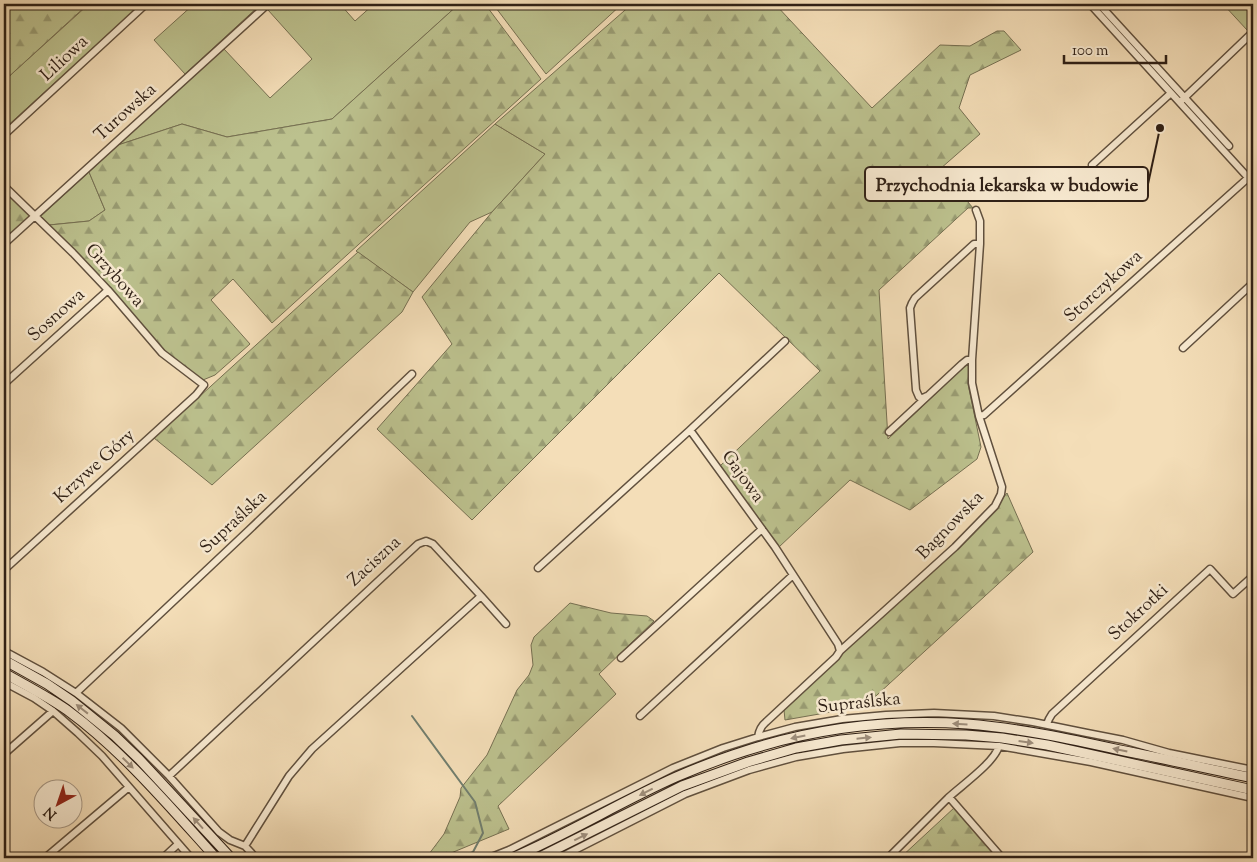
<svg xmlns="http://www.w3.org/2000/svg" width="1257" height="862" font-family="'Sorts Mill Goudy',serif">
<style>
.grass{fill:#bcc18e;stroke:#767052}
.forest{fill:url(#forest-firs);stroke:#767052}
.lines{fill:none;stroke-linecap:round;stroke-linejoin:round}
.stream{stroke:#717e6e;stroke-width:2}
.minor-casing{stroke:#60503e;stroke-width:9}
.secondary-casing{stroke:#2f2016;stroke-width:11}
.minor{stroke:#f8ead1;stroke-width:6}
.secondary{stroke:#f8ead1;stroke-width:9}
.oneway{fill:#9e8f7d}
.labels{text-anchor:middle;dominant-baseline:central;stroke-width:5;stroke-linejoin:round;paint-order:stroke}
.street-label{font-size:18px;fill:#2f2016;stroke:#f8ead1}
.leader{fill:none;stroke:#2f2016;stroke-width:2}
.callout-dot{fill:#2f2016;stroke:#f8ead1;stroke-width:2}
.callout{fill:#f8ead1;stroke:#2f2016;stroke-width:2}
.callout-label{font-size:19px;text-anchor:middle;font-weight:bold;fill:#2f2016}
</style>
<defs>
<pattern id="forest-firs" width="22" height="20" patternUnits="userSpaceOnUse" patternTransform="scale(1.25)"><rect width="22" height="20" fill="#bcc18e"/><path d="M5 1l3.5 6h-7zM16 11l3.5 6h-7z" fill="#999c73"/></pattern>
</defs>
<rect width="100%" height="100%" fill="#f4deb8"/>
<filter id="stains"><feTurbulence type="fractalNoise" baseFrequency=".004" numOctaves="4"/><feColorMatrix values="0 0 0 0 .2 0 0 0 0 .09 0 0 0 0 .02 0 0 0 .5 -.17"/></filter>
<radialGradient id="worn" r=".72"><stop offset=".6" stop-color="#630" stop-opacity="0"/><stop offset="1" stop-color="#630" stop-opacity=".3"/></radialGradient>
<!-- grass -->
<path class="grass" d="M89,4H141L4,129V81Z
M194,4H261L185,74L154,40Z
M274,4H340L355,21L374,4H459L332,119L227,137L182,124L118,145L224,49L270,98L312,59L268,10Z
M493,4H622L546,74Z
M1223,4H1253V24L1247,30Z
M495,124L545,154L492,212L470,222L413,292L356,251Z
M89,172L105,210L89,221L49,225L41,216Z"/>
<!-- forest -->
<path class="forest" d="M4,4H88L4,81Z
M459,4H485L541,79L272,323L233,279L211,300L250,344L215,375L203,380C169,362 146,328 121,300C98,274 74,250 49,225L89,221L105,210L89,172L118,145L182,124L227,137L332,119Z
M632,4H775L872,108L940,45L970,46L997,31H1004L1021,50L970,75L959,108L980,134L940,169L973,208H968L879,290L888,439L969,362L968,384L981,447L977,459L910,510L850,480L779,547L720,466L820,371L719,273L472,520L377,429L452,344L422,297L492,212L545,154L495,124Z
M4,189L31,216L4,241Z
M358,252L413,292L402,312L212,485L154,438Z
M1007,493L1033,552L865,706L785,720L784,710L998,504Z
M570,603L611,613L647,616L654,621L599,674L616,694L498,806L509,829L439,858H426L444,834L460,797L461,788L487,755L517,690L529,675L533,665L531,645L534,637Z
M955,807L999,858H900Z"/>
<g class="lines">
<!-- stream -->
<path class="stream" d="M412,716L475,802L483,833L473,852L458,858"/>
<!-- minor casing -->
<g class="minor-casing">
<path id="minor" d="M1090,4L1253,183
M1099,4L1229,146
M1182,100L1253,32
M4,135L146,4
M1092,165L1171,93
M4,186L73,253L108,290L162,353L204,385L196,395L4,570
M4,244L268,4
M785,341L690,430L775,547L838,644L840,651
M1183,348L1253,283
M4,384L108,290
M927,396L923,398L919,397L916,390L910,308L912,303L915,298L974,244H980
M979,416L984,415L1248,178
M889,432L962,364L967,360H972
M538,568L690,430
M481,596L506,624
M4,651L43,672L76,693L121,728L169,776L219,832L230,840L245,846L256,858
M621,658L762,529
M4,682L34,698L53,711L78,733L102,756L191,858
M76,693L249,530L412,374
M640,716L793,575
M1047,724L1049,719L1052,714L1210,569L1233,594L1253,576
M758,737C759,730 761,726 766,722L836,657L840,651L955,547L995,506L1001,494L1002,487L979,416L972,383V360L980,244V221L976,210
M4,754L53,711
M169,776L418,544L426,541L433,544L481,596L312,749L289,776L245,846
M949,797L1002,858
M45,858L129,787
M163,858L178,844
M489,858L509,850L673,768L723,748L758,737L795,727L842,719L886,715L934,713L994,716L1033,722L1087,733L1123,740L1169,753L1253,770
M559,858L685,794L749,770L796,757L843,749L900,743H934L999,746L1091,762L1253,798
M888,858C908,838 928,818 948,798C962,785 994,763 999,746"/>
</g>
<!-- secondary casing -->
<g class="secondary-casing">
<path id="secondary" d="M4,660L47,684L72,701L115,736L139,759L231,858
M4,673C25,685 47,696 67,710C123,751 169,806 216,858
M512,858C568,834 620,802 676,777C697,768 723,758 745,751C816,728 893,719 967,724C1019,728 1070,739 1120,750C1165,759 1209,769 1253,778
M538,858L682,786L748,762L796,748L841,740L901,734L966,735L1002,738L1047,745L1253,790"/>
</g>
<!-- minor -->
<use href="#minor" class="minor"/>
<!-- secondary -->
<use href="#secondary" class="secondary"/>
</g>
<!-- one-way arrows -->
<defs><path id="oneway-solid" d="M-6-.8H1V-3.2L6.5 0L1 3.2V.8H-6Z" transform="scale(1.25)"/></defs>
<g class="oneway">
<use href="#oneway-solid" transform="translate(82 709) rotate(-142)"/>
<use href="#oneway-solid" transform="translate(960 724) rotate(-177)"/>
<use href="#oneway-solid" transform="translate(798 737) rotate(168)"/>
<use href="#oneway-solid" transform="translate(864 738) rotate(-6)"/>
<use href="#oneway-solid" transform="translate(1026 742) rotate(8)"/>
<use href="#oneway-solid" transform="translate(1120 750) rotate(-168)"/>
<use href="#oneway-solid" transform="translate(128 763) rotate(44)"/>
<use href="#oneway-solid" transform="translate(646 792) rotate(153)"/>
<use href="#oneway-solid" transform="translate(198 823) rotate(-132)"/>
<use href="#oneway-solid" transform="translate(581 837) rotate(-26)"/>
</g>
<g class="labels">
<!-- street labels -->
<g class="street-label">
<text transform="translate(65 59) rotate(-43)">Liliowa</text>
<text transform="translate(126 113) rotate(-42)">Turowska</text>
<text transform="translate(114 276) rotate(48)">Grzybowa</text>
<text transform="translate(1104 287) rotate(-42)">Storczykowa</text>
<text transform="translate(57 316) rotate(-42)">Sosnowa</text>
<text transform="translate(95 467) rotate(-42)">Krzywe Góry</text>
<text transform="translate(742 477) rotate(54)">Gajowa</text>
<text transform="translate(234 523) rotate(-43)">Supraślska</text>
<text transform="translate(951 526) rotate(-46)">Bagnowska</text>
<text transform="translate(375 562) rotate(-43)">Zaciszna</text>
<text transform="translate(1139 613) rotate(-43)">Stokrotki</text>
<text transform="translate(859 704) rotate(-6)">Supraślska</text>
</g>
</g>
<!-- callouts -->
<path class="leader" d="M1160 128L1148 184"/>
<circle class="callout-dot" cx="1160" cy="128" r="5"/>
<rect class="callout" x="865" y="167" width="283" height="34" rx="5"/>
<g class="callout-label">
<text x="1007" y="191">Przychodnia lekarska w budowie</text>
</g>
<!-- margin -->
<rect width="1257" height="862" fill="none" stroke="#f4deb8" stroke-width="20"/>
<rect x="5" y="5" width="1247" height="852" fill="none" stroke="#2f2016" stroke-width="2.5"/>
<rect x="10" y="10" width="1237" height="842" fill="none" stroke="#2f2016"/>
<!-- north arrow -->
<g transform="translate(58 804) rotate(220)"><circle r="24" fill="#f8ead1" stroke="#a89986"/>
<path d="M0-4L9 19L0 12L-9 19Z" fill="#8f2418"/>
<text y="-8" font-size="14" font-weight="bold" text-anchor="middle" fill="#2f2016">N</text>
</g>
<!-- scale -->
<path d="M1064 55v8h102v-8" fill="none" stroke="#2f2016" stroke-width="2.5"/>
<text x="1072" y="55" font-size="15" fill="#2f2016" stroke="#f8ead1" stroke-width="4" paint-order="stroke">100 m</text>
<rect width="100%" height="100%" filter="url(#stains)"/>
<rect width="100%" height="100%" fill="url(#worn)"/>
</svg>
